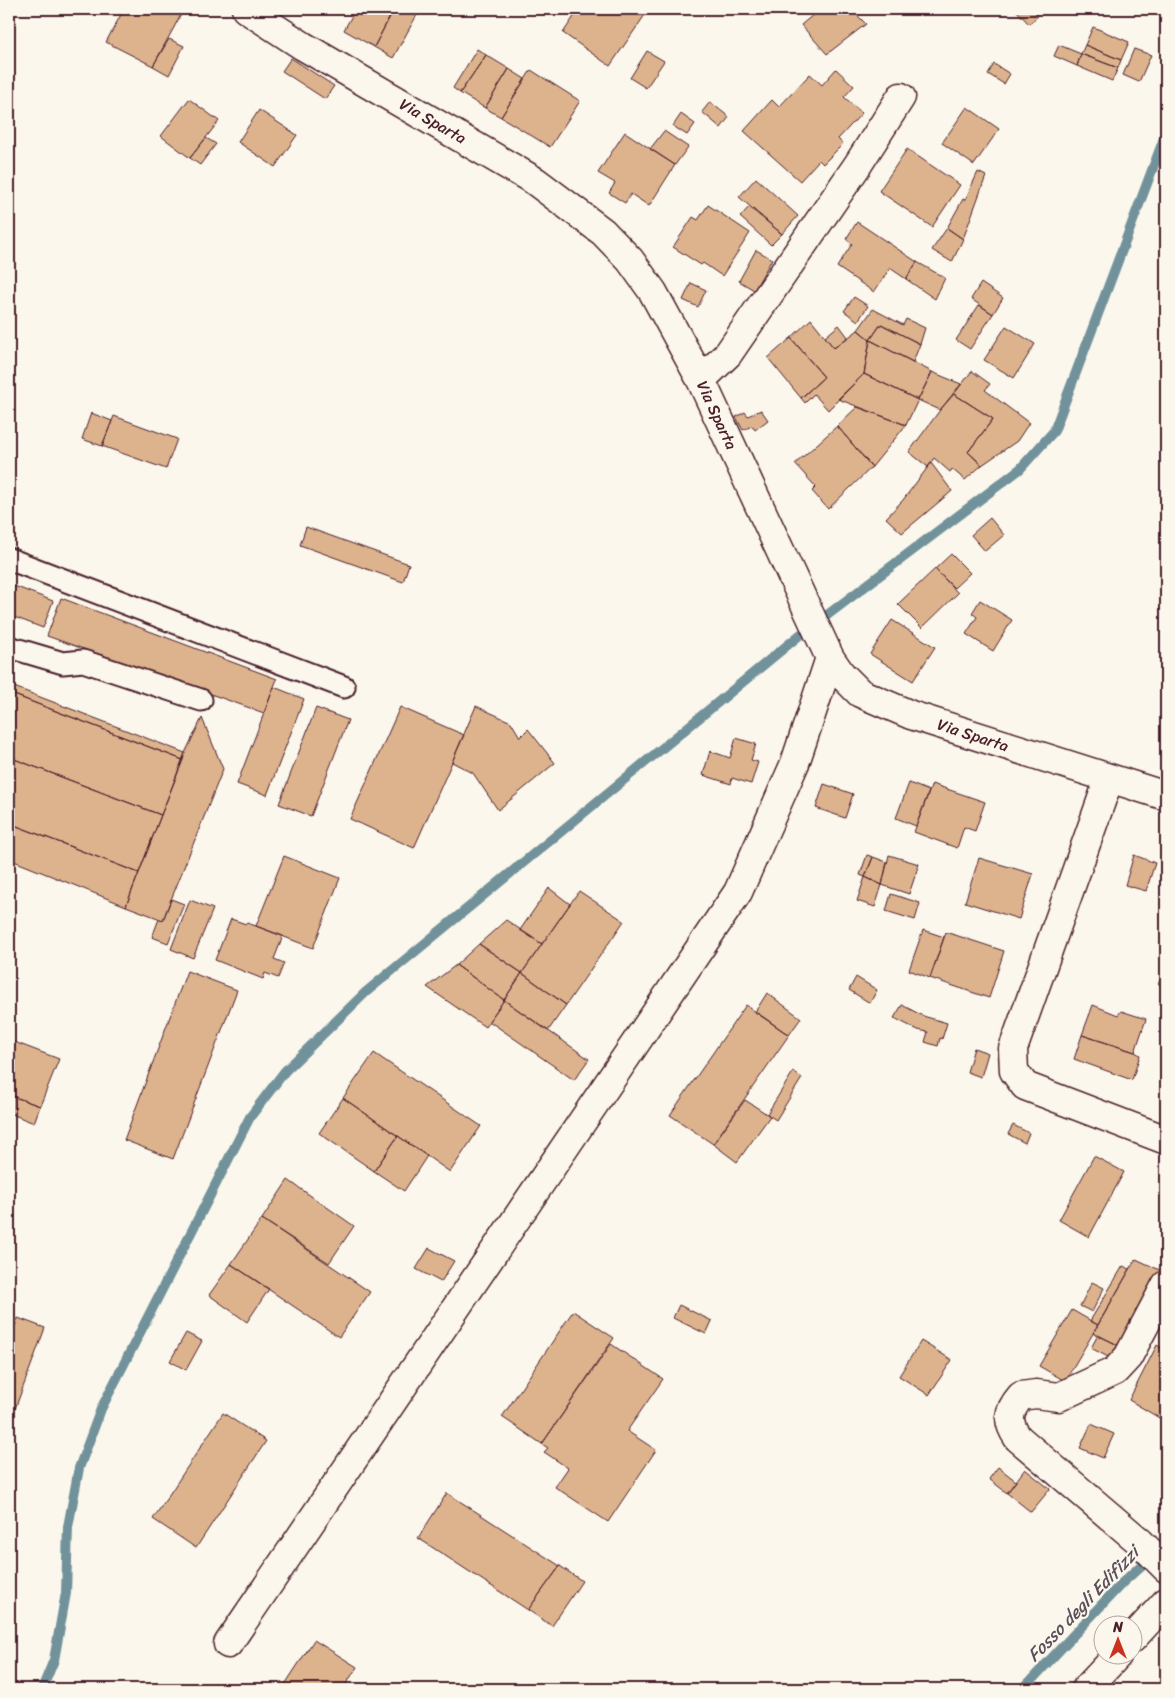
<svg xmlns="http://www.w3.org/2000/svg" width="1175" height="1698" font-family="Sriracha,sans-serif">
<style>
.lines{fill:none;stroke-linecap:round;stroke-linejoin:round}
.stream{stroke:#72929b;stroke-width:10}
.building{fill:#ddb38e;stroke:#4a1f2b}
.lane-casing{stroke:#4a1f2b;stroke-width:25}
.street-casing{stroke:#4a1f2b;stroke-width:31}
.lane{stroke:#fbf7ec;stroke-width:21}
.street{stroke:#fbf7ec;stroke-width:28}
.labels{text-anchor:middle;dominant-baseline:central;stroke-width:4.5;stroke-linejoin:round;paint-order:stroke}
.street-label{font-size:16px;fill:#4a1f2b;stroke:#fbf7ec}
.water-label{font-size:18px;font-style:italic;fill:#5b4f5a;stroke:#fbf7ec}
</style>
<rect width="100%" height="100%" fill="#fbf7ec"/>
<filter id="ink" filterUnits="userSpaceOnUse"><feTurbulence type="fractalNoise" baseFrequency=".02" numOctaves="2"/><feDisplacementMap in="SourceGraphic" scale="10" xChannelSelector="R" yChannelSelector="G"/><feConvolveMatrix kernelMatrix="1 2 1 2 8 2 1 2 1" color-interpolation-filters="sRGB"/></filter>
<g filter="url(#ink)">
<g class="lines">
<!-- stream -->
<path class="stream" d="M822,619L1020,469L1054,431L1166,133
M42,1689L54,1660L66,1593L68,1527L79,1468L101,1409L250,1117L285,1071L366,992L801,634
M1023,1689L1121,1584L1166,1543"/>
</g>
<!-- building -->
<path class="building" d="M124,9H184L153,66L106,42Z
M362,9H394L374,47L344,30L354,12L359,15Z
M394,9H411L418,13L393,58L374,47Z
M579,9H649L610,66L563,33Z
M820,9H851L866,24L827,54L801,25Z
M1015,9H1031L1038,16L1029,24Z
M1093,27L1129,42L1121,60L1085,45Z
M169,39L184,46L169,75L153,66Z
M1059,45L1081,54L1077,66L1054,56Z
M1085,45L1121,60L1118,68L1081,54Z
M477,49L486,55L460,93L453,88Z
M1134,49L1151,55L1139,82L1123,75Z
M647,51L664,61L646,88L630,78Z
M1081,54L1118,68L1112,81L1077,66Z
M486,55L509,69L485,108L460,93Z
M291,58L334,86L325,99L282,71Z
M994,64L1010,74L1004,84L988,74Z
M509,69L525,79L501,117L485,108Z
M836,69L854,86L844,97L862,113L838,139L843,144L823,164L819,160L800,181L744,131L772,100L779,107L810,74L822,85Z
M531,70L580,101L550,147L501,117Z
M189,99L219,121L190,158L161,136Z
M710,102L729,117L721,128L702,112Z
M967,107L999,129L974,165L942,143Z
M259,110L297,135L275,167L238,142Z
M681,114L695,124L687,135L673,126Z
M664,131L688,147L675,165L650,149Z
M625,132L675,165L649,206L631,194L625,203L609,193L615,183L598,173Z
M206,138L216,144L200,165L190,158Z
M907,149L960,185L932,227L879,191Z
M978,172L986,176L963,239L947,228L963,199L965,200Z
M756,178L798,216L782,234L739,197Z
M708,205L750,233L722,276L703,263L701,265L673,247L693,217L698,220Z
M749,207L782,234L771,245L740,217Z
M857,222L917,262L906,279L890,268L874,292L837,267L852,244L846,239Z
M947,228L963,239L952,262L932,250Z
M756,250L772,259L754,290L739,281Z
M917,262L945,278L935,299L906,279Z
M691,283L706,290L698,307L683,300Z
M981,283L1003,298L993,314L971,299Z
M854,297L868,306L858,321L844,311Z
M979,305L993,314L970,349L956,340Z
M873,309L903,325L906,319L925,328L920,344L881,324L870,340L858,330Z
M811,319L834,348L858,330L870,340L864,374L828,410L814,394L805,403L801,398L824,377L791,338Z
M881,324L920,344L913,362L870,340Z
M839,325L848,337L834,348L825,337Z
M1006,326L1035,344L1014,378L984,360Z
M791,338L824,377L801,398L768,358Z
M870,340L932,372L918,400L864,374Z
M972,371L990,384L985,390L1029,423L1017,441L982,465L968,452L993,419L954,394Z
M932,372L961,384L940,410L918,400Z
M864,374L918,400L906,425L838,399Z
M954,394L993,419L968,452L982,465L965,480L952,469L950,472L934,458L928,467L909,452L940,410Z
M857,407L906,425L872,467L837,426Z
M761,410L768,420L755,430L752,426L743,430L736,417L745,412L748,416Z
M91,413L112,421L102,446L82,439Z
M114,416L177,439L166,469L102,446Z
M837,426L872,467L828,509L812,491L816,487L795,464Z
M931,463L952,491L902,533L886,518L903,500Z
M990,518L1004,535L985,551L971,535Z
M306,527L409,564L403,582L300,545Z
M951,554L970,573L954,588L935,569Z
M935,569L958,593L922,628L898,604Z
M9,584L53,601L43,628L9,615Z
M61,598L277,679L264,713L47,636Z
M980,600L1012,620L993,651L966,634L977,617L972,613Z
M892,620L935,647L913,681L870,654Z
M9,685L185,753L183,760L9,693Z
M274,687L304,699L267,795L237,784Z
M9,693L183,760L161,815L9,757Z
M476,706L511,722L520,737L528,729L555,763L498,810L473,773L452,762Z
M400,707L464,735L414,848L350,819Z
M316,708L348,720L311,816L279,804Z
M202,718L223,769L163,920L126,906L185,753Z
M736,738L756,744L751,760L758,762L751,784L732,778L731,784L703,775L710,751L730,758Z
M9,757L161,815L139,873L9,823Z
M909,783L929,791L916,826L896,818Z
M824,784L853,794L845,818L816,808Z
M932,784L985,802L975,831L964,827L957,848L914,832Z
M9,823L139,873L126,906L9,859Z
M867,855L873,857L865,877L860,875Z
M889,855L919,864L909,894L882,885Z
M1134,855L1155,863L1146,891L1125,885Z
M284,856L340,878L313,948L256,926Z
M873,857L887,862L882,885L865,877Z
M979,858L1033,874L1019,919L965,902Z
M865,877L882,885L875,907L857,901Z
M549,888L570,904L542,944L520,930Z
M579,891L624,921L566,1005L522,973Z
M891,894L920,903L915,920L886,911Z
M171,899L184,904L168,943L152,937L159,919L163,920Z
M190,900L213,909L193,958L171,949Z
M231,919L246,924L247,923L256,926L283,936L274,959L284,963L278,978L265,973L263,979L215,960Z
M506,920L542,944L522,973L479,944Z
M923,930L944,937L930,978L909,970Z
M946,932L1004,951L989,998L930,978Z
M479,944L522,973L504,1000L456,965Z
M456,965L504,1000L485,1027L427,987Z
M187,971L237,990L173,1159L124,1140Z
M522,973L566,1005L548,1031L504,1000Z
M1166,973V991L1158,983Z
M856,977L877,990L870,1003L849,990Z
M767,993L801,1018L789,1035L755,1012Z
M504,1000L589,1059L574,1080L489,1021Z
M746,1005L789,1035L713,1144L670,1115Z
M902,1005L923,1016L947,1023L942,1039L940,1038L938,1046L925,1042L928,1032L918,1030L894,1018Z
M1093,1005L1118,1015L1121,1011L1146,1019L1135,1052L1082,1035Z
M1082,1035L1135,1052L1140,1055L1132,1080L1074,1059Z
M9,1040L59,1059L40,1106L9,1095Z
M974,1048L988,1053L981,1077L967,1072Z
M374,1053L481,1126L450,1172L343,1098Z
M793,1072L802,1078L776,1120L767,1114Z
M9,1095L40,1106L34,1123L9,1113Z
M343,1098L398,1136L374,1171L319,1133Z
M745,1100L770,1116L737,1162L713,1144Z
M1013,1125L1029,1133L1025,1143L1008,1134Z
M398,1136L427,1156L404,1191L374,1171Z
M1094,1156L1124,1172L1089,1237L1059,1220Z
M288,1180L354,1226L329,1263L262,1219Z
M262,1219L370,1292L339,1337L231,1264Z
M429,1248L454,1261L441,1282L416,1269Z
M1136,1259L1162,1271L1118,1345L1093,1333Z
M231,1264L269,1289L247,1322L209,1295Z
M1123,1266L1130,1269L1098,1325L1090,1321Z
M1092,1282L1104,1288L1092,1312L1080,1306Z
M679,1305L712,1321L706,1334L673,1318Z
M1072,1310L1098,1325L1065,1381L1039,1366Z
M573,1311L614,1338L542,1444L502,1417Z
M18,1318L45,1328L9,1425V1342Z
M186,1333L202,1341L186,1370L170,1361Z
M1098,1335L1118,1345L1110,1358L1091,1348Z
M921,1341L952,1360L929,1395L899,1376Z
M611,1344L663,1379L627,1431L656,1450L608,1522L555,1487L568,1468L544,1452L548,1448L542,1444Z
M1157,1345L1166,1351V1422L1129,1400Z
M223,1413L266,1441L196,1548L153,1519Z
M1091,1424L1114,1434L1103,1458L1080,1448Z
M998,1467L1016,1481L1007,1493L989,1479Z
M1025,1469L1050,1489L1031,1512L1007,1493Z
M447,1493L560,1566L528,1610L418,1538Z
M560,1566L582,1581L552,1626L528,1610Z
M314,1640L357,1667L343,1689H282Z"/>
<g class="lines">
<!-- lane casing -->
<g class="lane-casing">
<path id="lane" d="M9,559L344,687
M9,647L63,663L83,661L201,700"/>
</g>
<!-- street casing -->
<g class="street-casing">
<path id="street" d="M246,9L303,46L535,181L603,232L630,260L653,292L701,380L830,658L841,674L860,693L911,715L1166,796
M701,380L728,354L857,166L901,97
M1109,779L1013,1049L1014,1071L1025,1086L1166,1140
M1166,1285L1128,1357L1115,1371L1059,1397L1036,1394L1021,1396C1008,1411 1006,1421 1018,1438L1140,1542L1166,1568
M1132,1639L1166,1602
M228,1644L738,892L795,763L830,658
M1086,1689L1117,1656"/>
</g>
<!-- lane -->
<use href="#lane" class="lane"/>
<!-- street -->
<use href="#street" class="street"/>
</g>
</g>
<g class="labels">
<!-- street labels -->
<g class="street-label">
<text transform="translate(433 121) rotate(30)">Via Sparta</text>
<text transform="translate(717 415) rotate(65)">Via Sparta</text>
<text transform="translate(973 735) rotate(18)">Via Sparta</text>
</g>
<!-- water labels -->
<g class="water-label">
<text transform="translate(1083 1604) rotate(-46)">Fosso degli Edifizzi</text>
</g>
</g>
<!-- margin -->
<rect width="1175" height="1698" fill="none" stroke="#fbf7ec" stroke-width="30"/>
<rect x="15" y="15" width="1145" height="1668" fill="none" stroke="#4a1f2b" stroke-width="2" filter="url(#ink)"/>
<!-- north arrow -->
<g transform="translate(1118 1640)"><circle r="24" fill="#fbf7ec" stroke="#b4a19f"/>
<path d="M0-4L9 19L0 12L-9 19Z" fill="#c8321e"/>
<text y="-8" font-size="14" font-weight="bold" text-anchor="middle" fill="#4a1f2b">N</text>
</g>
</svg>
